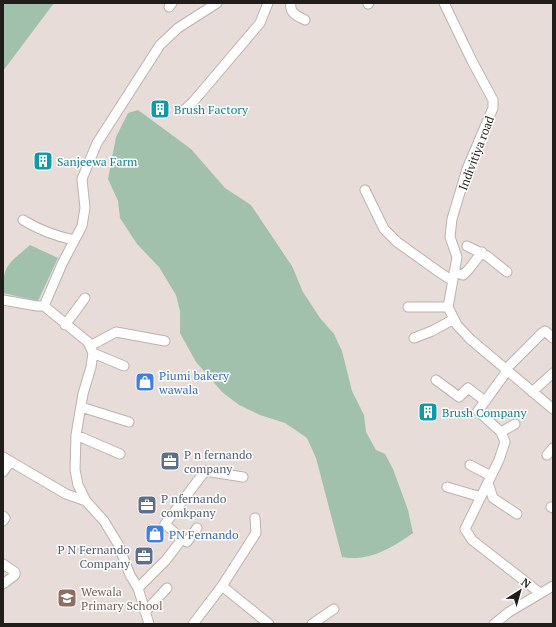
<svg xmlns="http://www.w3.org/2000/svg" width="556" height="627" font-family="'PT Serif',serif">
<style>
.green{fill:#a2c1ad}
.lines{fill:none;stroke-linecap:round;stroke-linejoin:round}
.minor-casing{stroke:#bcb2ae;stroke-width:11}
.minor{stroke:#fff;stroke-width:9}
.labels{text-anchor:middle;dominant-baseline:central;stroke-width:3;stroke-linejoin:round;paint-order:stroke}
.culture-label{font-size:12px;fill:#0d838f;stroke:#fff;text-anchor:start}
.street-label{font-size:12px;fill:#201d1b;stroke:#fff}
.shop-label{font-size:12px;fill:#366cbe;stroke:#fff;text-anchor:start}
.service-label{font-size:12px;fill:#4e5e75;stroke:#fff;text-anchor:start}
.education-label{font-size:12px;fill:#785e54;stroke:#fff;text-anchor:start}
</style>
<rect width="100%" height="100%" fill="#e7dcd7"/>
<!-- green -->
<path class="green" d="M3,3H54L3,71Z
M138,110L191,149L225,188L251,205L292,266L303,292L320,318L334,334L342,351L352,391L364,415L366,432L376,450L385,454L393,469L408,510L413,533C392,548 369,562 342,557L316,458L307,438L285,423L260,415L239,405L222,392L196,362L180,333V311L176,295L159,267L137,244L120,218L118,201L108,179L116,137L128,113Z
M30,245L58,258L38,301L3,293C3,263 9,264 30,245Z"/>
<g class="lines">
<!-- minor casing -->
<g class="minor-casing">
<path id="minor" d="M291,3C289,13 297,16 305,20
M444,3L472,61L493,100V108L467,169L452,219L450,237L457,257L448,307L457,325L470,339L553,409
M368,4L369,3
M169,7L172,3
M184,110L193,102L260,23L268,3
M365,190L384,229L397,242L439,272L448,278H453
M23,220C39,230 55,236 74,240
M467,246L487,256L507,272
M454,272L463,275L469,269L482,252
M3,300L37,306H44
M44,306L62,264L82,226L85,208L82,179L97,143L160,45L178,28L217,3
M44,306L88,342L93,353L91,367L83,394L76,435L75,470L78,485L86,501L104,521L118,544L130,575L138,588L149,624
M408,307H448
M65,325L85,298
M414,338L432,331L454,319
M90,346L116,332L165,341
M93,353L124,366
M505,370L542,333L545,331L553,338
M507,371L478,411L501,432L505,442L499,460L465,529L472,540L540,593
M436,380L459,397L468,388L485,401
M532,392L553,373
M81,407L129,422
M501,432L515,424
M76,435L120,454
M547,455L553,448
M3,457L66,494L86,501
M470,465L491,476
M3,472L10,462
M488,483L493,498L517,514
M447,487L481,497
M551,507L553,508
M3,516L5,518L3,521
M182,539L165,524L205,471L243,477
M3,564L15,572V575L3,584
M222,586L256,533L255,518
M138,588L166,560L182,539L187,542L197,528
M145,612L167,588
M193,624L222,586L269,624
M312,624L334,609
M494,624L509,612L553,586"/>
</g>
<!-- minor -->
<use href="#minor" class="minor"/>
</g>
<!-- icons -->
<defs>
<g id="building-square" transform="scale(1)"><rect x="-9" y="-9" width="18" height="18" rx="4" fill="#0f9aa8" stroke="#fff"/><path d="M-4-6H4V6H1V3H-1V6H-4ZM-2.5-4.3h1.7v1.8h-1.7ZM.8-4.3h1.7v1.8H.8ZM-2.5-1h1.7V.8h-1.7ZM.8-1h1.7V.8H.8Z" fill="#fff"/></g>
<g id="shop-square" transform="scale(1)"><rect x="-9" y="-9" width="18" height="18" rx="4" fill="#3f7fe0" stroke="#fff"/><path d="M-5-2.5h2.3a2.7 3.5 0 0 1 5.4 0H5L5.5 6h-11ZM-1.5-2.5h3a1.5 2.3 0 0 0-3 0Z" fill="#fff"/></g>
<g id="office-square" transform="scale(1)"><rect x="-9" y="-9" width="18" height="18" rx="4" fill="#5c6f8a" stroke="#fff"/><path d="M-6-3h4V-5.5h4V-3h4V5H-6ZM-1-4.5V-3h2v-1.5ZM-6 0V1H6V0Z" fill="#fff"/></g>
<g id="school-square" transform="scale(1)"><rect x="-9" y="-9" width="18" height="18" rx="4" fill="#8d6e63" stroke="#fff"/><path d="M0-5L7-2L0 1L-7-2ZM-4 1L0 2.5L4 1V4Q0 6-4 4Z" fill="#fff"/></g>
</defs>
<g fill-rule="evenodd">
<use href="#building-square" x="160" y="109"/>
<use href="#building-square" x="43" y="161"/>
<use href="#shop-square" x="145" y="382"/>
<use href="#building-square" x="428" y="412"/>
<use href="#office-square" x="170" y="461"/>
<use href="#office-square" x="147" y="505"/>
<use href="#shop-square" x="155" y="534"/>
<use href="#office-square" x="144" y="556"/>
<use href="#school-square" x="67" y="598"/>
</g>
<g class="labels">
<!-- culture labels -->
<g class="culture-label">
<text x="174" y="109">Brush Factory</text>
<text x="57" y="161">Sanjeewa Farm</text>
<text x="442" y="412">Brush Company</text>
</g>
<!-- street labels -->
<g class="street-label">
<text transform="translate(476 153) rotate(-69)">Indivitiya road</text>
</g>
<!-- shop labels -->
<g class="shop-label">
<text x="159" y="375">Piumi bakery<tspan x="159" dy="14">wawala</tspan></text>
<text x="169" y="534">PN Fernando</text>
</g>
<!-- service labels -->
<g class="service-label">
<text x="184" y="454">P n fernando<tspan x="184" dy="14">company</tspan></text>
<text x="161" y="498">P nfernando<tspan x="161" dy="14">comkpany</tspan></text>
<text x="130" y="549" text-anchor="end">P N Fernando<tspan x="130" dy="14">Company</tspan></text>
</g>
<!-- education labels -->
<g class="education-label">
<text x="81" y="591">Wewala<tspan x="81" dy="14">Primary School</tspan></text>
</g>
</g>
<!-- border -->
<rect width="556" height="627" fill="none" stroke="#201d1b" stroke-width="8"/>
<!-- north arrow -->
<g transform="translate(520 591) rotate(37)" stroke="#ffffff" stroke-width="3" paint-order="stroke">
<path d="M0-3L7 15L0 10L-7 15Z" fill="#201d1b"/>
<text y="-6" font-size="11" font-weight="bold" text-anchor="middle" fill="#201d1b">N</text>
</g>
</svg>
